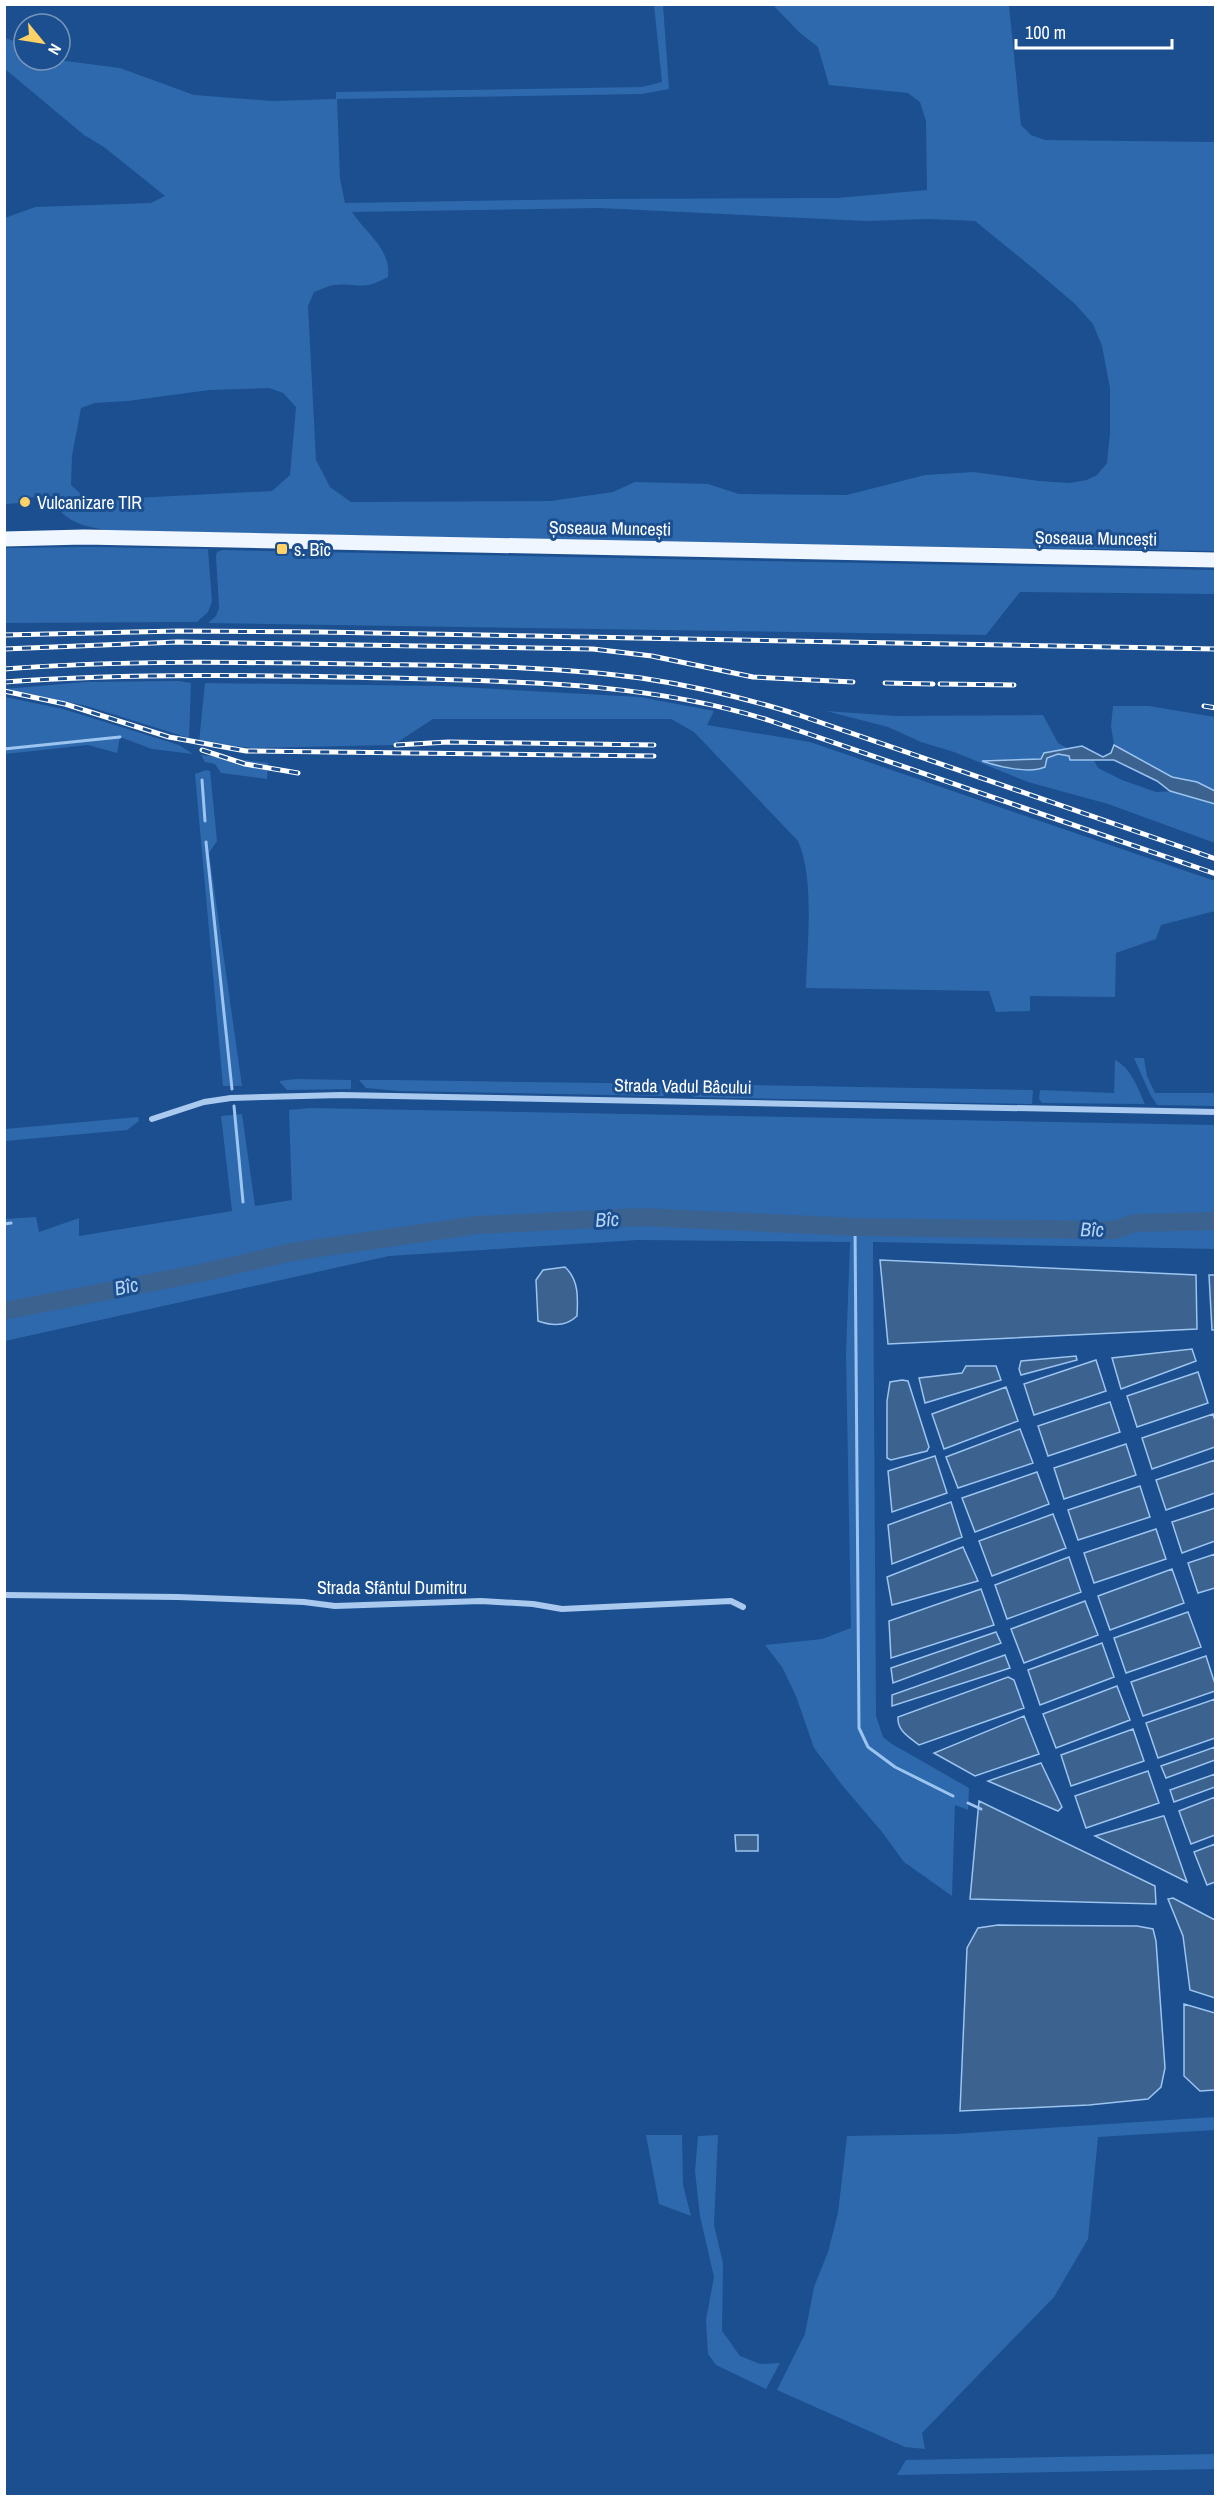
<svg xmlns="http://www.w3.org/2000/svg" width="1220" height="2501" font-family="'Archivo Narrow',sans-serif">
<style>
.green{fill:#2e69ad;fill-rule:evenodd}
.water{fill:#3c6290;stroke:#9cc4f0;stroke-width:1.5}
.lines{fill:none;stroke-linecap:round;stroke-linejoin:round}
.stream{stroke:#9cc4f0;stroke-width:3}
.river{stroke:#3c6290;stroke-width:18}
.street{stroke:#a9c9ee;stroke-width:6}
.primary{stroke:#f0f6ff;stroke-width:15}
.rail-casing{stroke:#fff;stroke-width:5}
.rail{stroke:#1b4f8f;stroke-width:3;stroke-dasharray:9;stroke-linecap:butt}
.poi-dot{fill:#ffd166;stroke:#1b4f8f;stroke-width:2}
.labels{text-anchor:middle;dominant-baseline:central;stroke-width:6;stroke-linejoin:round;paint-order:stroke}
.poi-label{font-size:18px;fill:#fff;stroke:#1b4f8f;text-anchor:start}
.street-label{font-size:18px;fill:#fff;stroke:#1b4f8f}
.water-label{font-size:20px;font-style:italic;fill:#b5d3f5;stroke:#1b4f8f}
</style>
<rect width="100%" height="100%" fill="#1b4f8f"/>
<!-- green -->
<path class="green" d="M654,5H663L669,89L642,94L337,99L340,179L345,203L590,199L837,198L927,190L926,121L920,102L908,93L829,85L818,47L799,32L773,5H1009L1021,125L1031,135L1045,140L1215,142V551L682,543L105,530C89,527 73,524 61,512C58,509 56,503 52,501C42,495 30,498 19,498V503L6,504L5,513V218L35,207L151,203L165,196L104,147L84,135L5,69V38L24,44V60H58L120,68L194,95L272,101L336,99V92L642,87L662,82ZM599,208L866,221L929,219L975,221L1034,269L1075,304L1093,324L1102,346L1110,388V433L1107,463L1097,475L1087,480L1069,483L1039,481L974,472L925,475L847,495L739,494L708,484L635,482L613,492L551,501L351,502L330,487L316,460L308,306L314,292C320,290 327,286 334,285C358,282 361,292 388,277C392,250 365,232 352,212ZM269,388L283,393L296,407L290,475L272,491L95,500L84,497L71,485L72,456L81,408L95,403L128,401L209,390Z
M91,547L208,549L212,602L208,612L197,622L5,623V548Z
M222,550L1215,570L1216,594L1020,592L986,635L208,623L216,616L219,608L216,556L217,552Z
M178,681L191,683L189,738L87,706L4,689L86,682Z
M205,683L442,686L640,697L714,711L707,725L810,742L1215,881V911L1161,925L1156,939L1116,953L1115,997L1030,996V1011L996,1012L989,991L806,988C807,946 815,879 798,841L694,732L671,719H433L393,745L252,748L199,742Z
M5,697L63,709L179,745L193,754L152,749L120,737L117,753L88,745L5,754Z
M1113,706H1149L1215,717V791L1191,781L1172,777L1114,745L1111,726Z
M826,711L897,716L1043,715L1058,743L1067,748L1087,747L1098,768L1122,780L1156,792L1175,791L1215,804V843L1108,804L1028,782L954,752L921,742L888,727Z
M201,755L268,763L267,779L221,773L215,764L205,762Z
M206,770L210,771L217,841L209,853L242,1086H223L195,774Z
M1134,1058H1144L1147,1076L1155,1093H1215V1106L1157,1105L1150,1094Z
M1115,1060C1132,1069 1137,1087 1145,1104L1042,1103L1039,1099L1040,1090L1114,1093Z
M296,1079L351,1080V1089L287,1090L279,1081Z
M359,1080H393L676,1084L673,1090L663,1096L399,1091L366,1088Z
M685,1084L1033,1090L1032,1104L694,1097L685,1090Z
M311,1108L1215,1125V1249L873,1242L876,1716L883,1737L892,1744L969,1788L968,1810L955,1805L952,1896L904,1862L882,1832L842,1785L814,1748L796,1696L782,1667L765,1645L822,1639L851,1628L846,1354L850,1242L638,1240L389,1256L5,1341V1219L36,1217L39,1232L79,1218V1236L232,1211L221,1116L242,1114L255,1206L292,1200L289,1110Z
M138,1117L139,1121L127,1130L5,1141V1129Z
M1215,2117V2130L1098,2137L1088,2239L1054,2297L922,2433L925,2449L905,2447L777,2390L805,2334L814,2287L828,2252L838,2213L847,2136L953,2134Z
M646,2135H682L683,2185L691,2216L659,2204Z
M718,2135L714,2225L723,2263L722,2331L740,2356L760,2364L780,2363L766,2389L716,2365L708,2354L706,2320L714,2277L700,2216L695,2171L698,2136Z
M1215,2454V2469L897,2475L906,2460Z"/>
<!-- water -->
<path class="water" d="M1114,745L1172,777L1197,782L1215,791V804L1170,791L1157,781L1114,760H1070L1069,756L1058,754L1047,758L1045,767C1029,774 1000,767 982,761L1041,759L1044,753L1082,746L1103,757L1111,753Z
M880,1260L1196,1275L1197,1329L888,1344Z
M565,1267C579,1280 578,1298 577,1316C566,1327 552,1326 538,1321L536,1280L543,1270Z
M1209,1275H1215V1330H1212Z
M1192,1349L1196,1361L1121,1389L1112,1358Z
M1076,1356L1077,1360L1021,1375L1019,1369L1021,1361Z
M1096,1360L1106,1391L1034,1415L1024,1384Z
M966,1366H996L1001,1380L925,1403L919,1378L962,1373Z
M1198,1372L1208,1403L1137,1427L1127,1396Z
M902,1380L908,1381L929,1447L927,1451L891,1460L887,1458V1401L890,1382Z
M1006,1387L1018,1421L944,1449L932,1414Z
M1110,1402L1120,1432L1048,1456L1038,1426Z
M1213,1414L1215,1421V1447L1152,1469L1142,1438Z
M1020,1429L1033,1463L958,1488L946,1457Z
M1126,1444L1136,1475L1064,1499L1054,1468Z
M935,1456L947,1493L892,1512L888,1471Z
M1215,1460V1493L1166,1510L1156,1480Z
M1037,1472L1049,1504L975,1532L962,1498Z
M1140,1486L1150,1517L1078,1540L1068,1510Z
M951,1502L962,1537L892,1564L888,1525Z
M1215,1508V1541L1182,1553L1172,1522Z
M1053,1514L1066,1548L992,1576L979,1541Z
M1156,1529L1166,1559L1094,1583L1084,1553Z
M963,1547L978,1581L892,1605L887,1577Z
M1215,1554V1588L1198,1593L1188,1563Z
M1069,1557L1081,1592L1007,1619L995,1585Z
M1172,1569L1184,1603L1110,1630L1098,1596Z
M981,1589L994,1625L891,1658L889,1621Z
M1085,1601L1098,1635L1024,1663L1011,1629Z
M1188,1612L1201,1647L1126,1673L1114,1638Z
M996,1632L1001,1643L893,1683L891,1668Z
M1102,1643L1114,1677L1040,1705L1028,1670Z
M1005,1655L1010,1668L892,1706V1695Z
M1206,1656L1215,1684V1691L1143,1716L1131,1682Z
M1008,1677L1014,1680L1024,1708L919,1745C909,1737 897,1731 898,1717Z
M1117,1686L1130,1720L1056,1748L1043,1714Z
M1215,1699V1738L1158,1758L1146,1723Z
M1024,1716L1039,1754L975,1776L934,1753Z
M1133,1729L1144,1761L1071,1786L1061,1755Z
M1215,1747V1760L1166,1778L1161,1766Z
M1041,1763L1062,1807L1058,1811L988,1781Z
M1148,1771L1159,1803L1086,1828L1075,1796Z
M1215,1774V1787L1174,1802L1170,1790Z
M1215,1797V1835L1191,1844L1179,1811Z
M979,1801L1155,1886L1156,1904L970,1899Z
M1164,1816L1187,1882L1095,1836L1163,1816Z
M735,1835H758V1851H736Z
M1215,1844V1882L1207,1885L1194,1852Z
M1173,1898L1215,1920V1998L1190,1990L1183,1936L1168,1899Z
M998,1925L1137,1926L1153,1929L1156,1941L1165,2068L1161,2087L1148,2099L1089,2105L960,2111L967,1948L978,1928Z
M1184,2004L1215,2013V2090L1200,2091L1184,2076Z"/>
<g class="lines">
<!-- stream -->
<path class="stream" d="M4,749L120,737
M202,780L205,821
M206,842L232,1089
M234,1106L243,1202
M4,1224L11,1223
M855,1227L859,1728L868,1747L895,1767L953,1796
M968,1803L981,1809"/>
<!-- river -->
<path class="river" d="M4,1311L201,1273L292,1252L477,1225L642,1217L855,1227L1115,1230L1135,1223L1216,1221"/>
<!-- street -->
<path class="street" d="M152,1119L204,1102L231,1098L341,1095L1216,1112
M4,1595L178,1597L304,1602L335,1606L481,1601L533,1604L562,1609L731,1601L743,1607"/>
<!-- primary -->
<path class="primary" d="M4,539L84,537L1216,560"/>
<!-- rail casing -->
<g class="rail-casing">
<path id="rail" d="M4,635L178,631L321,632L1216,649
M4,649L177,642L593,649L652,656L753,677L853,682
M4,669C121,660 238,662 355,664C450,666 546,665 641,678C694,686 745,698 796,714L1216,859
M4,682C134,673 265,675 395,678C520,682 647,682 768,720L1216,874
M885,683L933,684
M940,684L1014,685
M4,691L65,704L169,737L246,751L654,756
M1204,706L1216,708
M396,745L448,742L654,745
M202,750L245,764L298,773"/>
</g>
<!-- rail -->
<use href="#rail" class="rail"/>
</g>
<!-- markers -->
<g class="poi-dot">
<circle cx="25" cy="502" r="6"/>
<rect x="276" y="543" width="12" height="12" rx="3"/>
</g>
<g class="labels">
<!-- poi labels -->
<g class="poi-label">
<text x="37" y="502">Vulcanizare TIR</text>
<text x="294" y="549">s. Bîc</text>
</g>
<!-- street labels -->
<g class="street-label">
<text transform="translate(610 528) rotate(1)">Șoseaua Muncești</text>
<text transform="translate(1096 538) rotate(1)">Șoseaua Muncești</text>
<text transform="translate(683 1086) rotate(1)">Strada Vadul Bâcului</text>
<text x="392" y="1587">Strada Sfântul Dumitru</text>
</g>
<!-- water labels -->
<g class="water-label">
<text transform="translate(607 1219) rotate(-3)">Bîc</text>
<text transform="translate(1092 1229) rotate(1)">Bîc</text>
<text transform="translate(126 1286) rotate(-12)">Bîc</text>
</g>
</g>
<!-- border -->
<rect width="1220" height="2501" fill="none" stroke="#ffffff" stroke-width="12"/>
<!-- north arrow -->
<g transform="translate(42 42) rotate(120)"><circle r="28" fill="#1b4f8f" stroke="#7695bc" stroke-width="1.5"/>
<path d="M0-4.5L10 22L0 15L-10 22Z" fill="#ffd166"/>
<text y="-9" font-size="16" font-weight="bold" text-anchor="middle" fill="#ffffff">N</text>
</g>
<!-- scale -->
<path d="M1016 39v9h156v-9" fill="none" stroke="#ffffff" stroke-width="3"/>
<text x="1025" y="39" font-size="18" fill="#ffffff" stroke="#1b4f8f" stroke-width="4.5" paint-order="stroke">100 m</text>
</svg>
